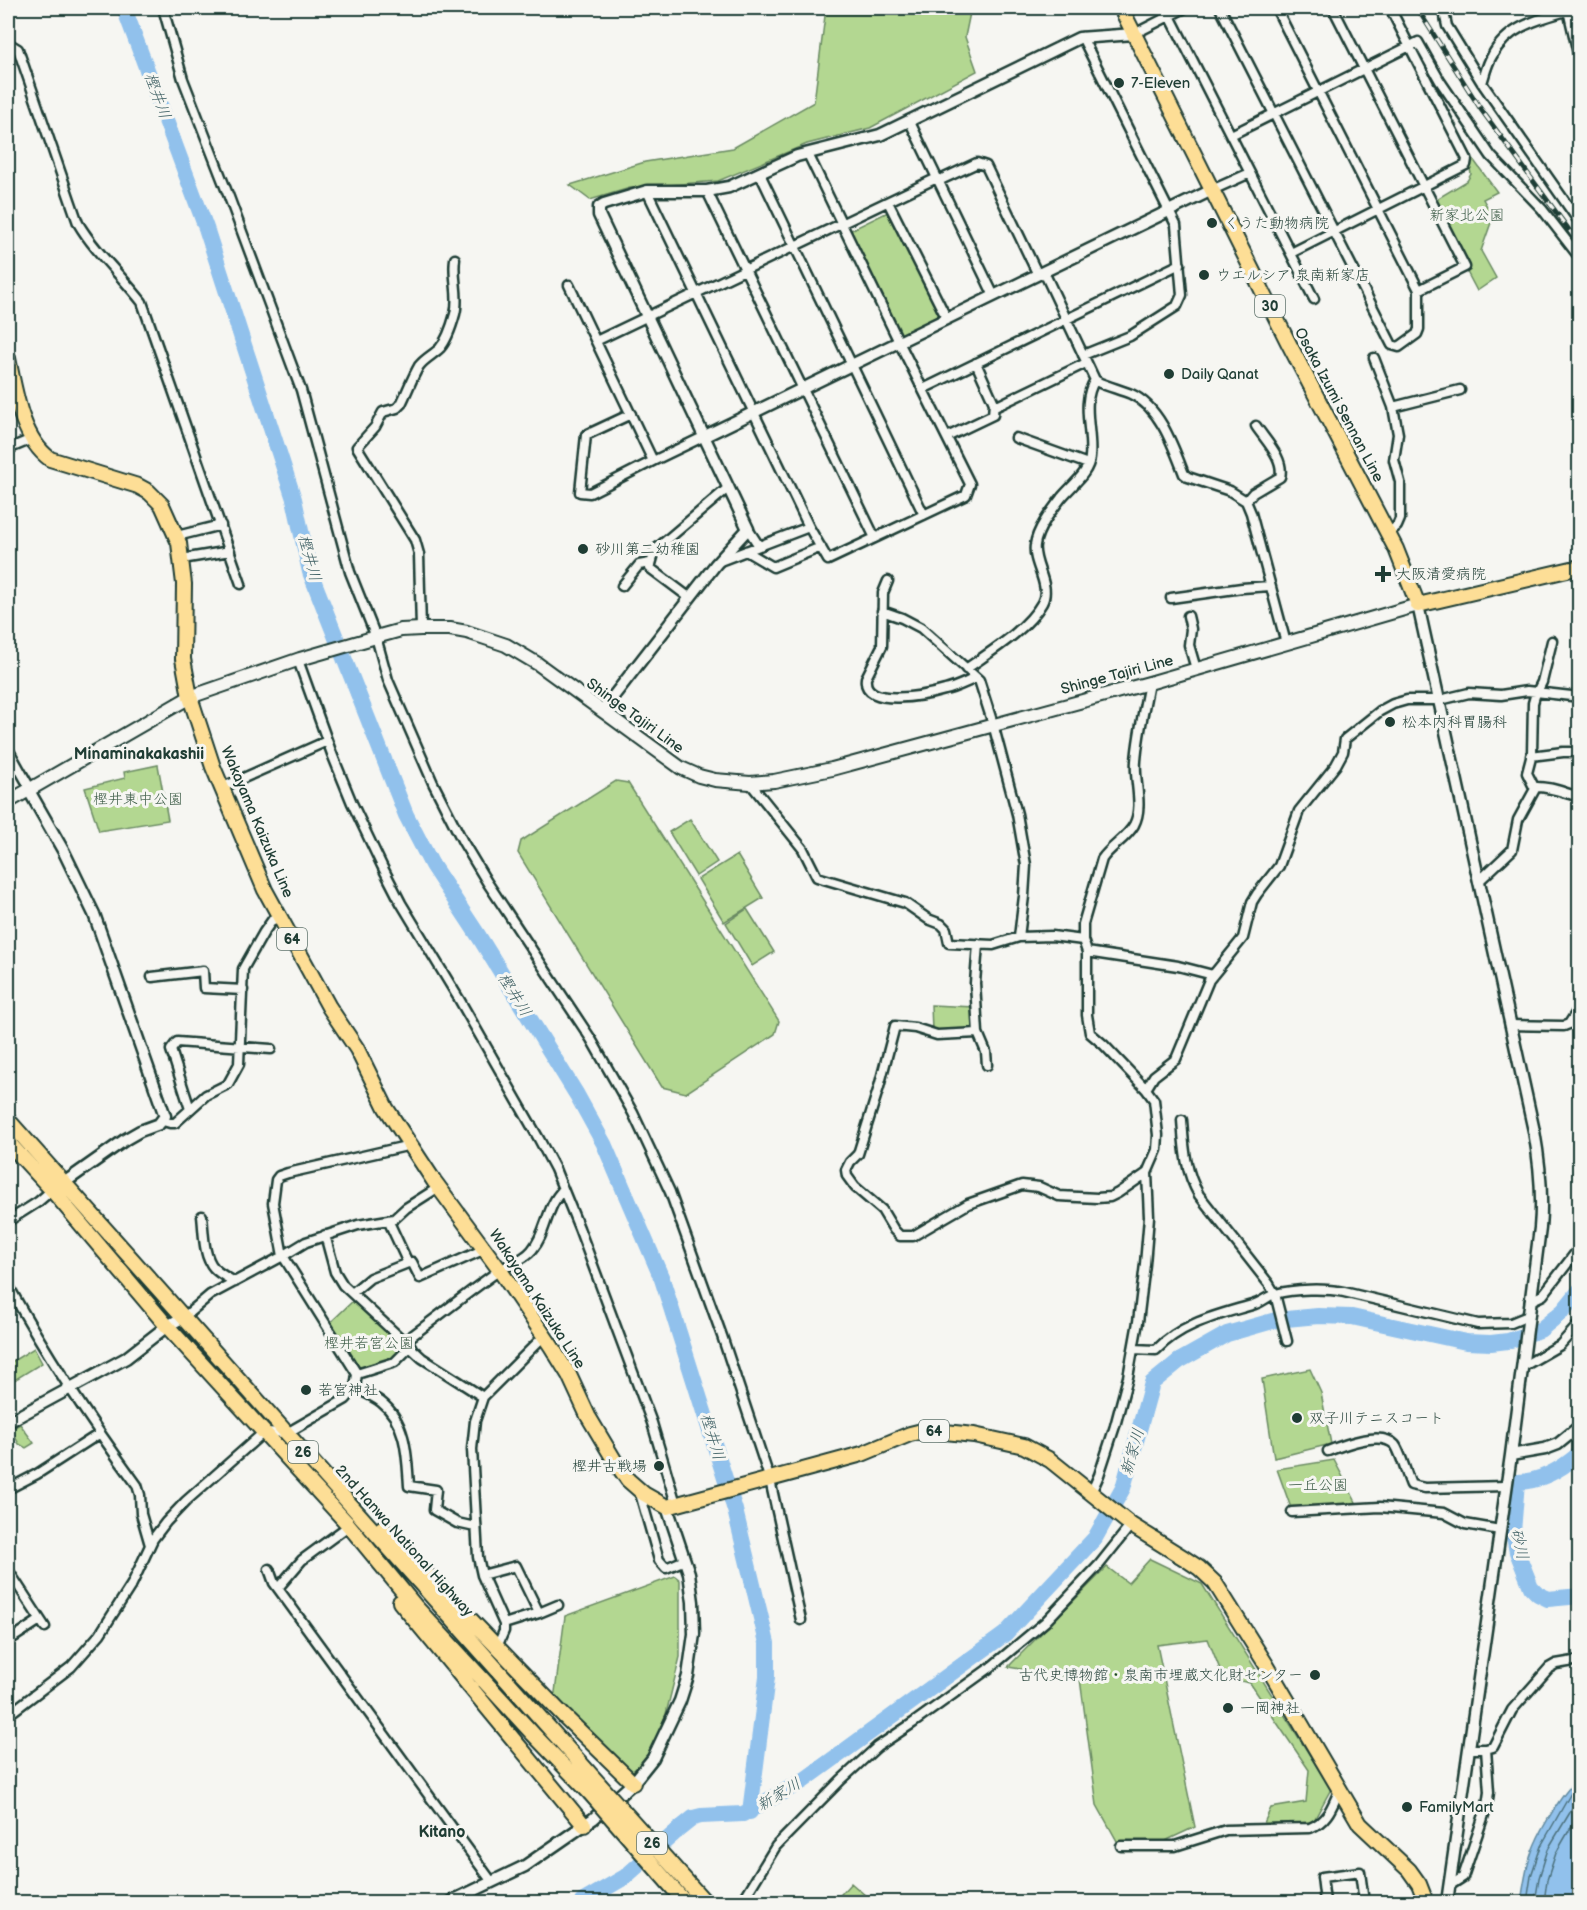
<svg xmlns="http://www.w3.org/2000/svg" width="1587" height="1910" font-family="'Balsamiq Sans','Klee One',sans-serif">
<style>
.green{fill:#b3d791;stroke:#698a62;stroke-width:1.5}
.water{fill:#91c1ec;stroke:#638ca2;stroke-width:1.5}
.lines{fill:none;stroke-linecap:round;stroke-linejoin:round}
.shore{stroke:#4d727e;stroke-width:1.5}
.river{stroke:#91c1ec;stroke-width:16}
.minor-casing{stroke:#1f3d34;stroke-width:13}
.tertiary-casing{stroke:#1f3d34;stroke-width:15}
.secondary-casing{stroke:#1f3d34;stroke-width:16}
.primary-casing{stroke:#1f3d34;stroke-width:18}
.trunk-casing{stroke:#1f3d34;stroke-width:18}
.minor{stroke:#f6f6f2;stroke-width:8}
.tertiary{stroke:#f6f6f2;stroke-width:10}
.secondary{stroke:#f6f6f2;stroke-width:12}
.primary{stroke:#fdde96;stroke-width:14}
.trunk{stroke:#fdde96;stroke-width:14}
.rail-casing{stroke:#1f3d34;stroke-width:5}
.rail{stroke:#f6f6f2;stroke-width:3;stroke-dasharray:9;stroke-linecap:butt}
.trunk-bridge-casing{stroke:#1f3d34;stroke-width:18;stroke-linecap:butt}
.trunk-bridge{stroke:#fdde96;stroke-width:14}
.poi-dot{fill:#1f3d34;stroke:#f6f6f2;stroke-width:2}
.labels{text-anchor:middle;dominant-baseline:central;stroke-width:6;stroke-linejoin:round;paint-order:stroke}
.shield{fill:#f6f6f2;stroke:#60746d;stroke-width:1.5}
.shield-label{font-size:14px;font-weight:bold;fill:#1f3d34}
.poi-label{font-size:15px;fill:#1f3d34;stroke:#f6f6f2;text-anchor:start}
.park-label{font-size:15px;fill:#3d5c47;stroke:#f6f6f2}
.street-label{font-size:15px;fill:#1f3d34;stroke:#f6f6f2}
.water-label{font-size:16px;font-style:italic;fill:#3c5e62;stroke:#f6f6f2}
.neighbourhood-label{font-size:16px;font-weight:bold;fill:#1f3d34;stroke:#f6f6f2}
</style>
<rect width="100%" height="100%" fill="#f6f6f2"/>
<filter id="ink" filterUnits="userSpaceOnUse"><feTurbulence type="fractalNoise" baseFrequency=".0167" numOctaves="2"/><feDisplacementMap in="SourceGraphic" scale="12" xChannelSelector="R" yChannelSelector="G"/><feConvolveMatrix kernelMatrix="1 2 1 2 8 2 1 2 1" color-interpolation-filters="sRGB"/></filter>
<g filter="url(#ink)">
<!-- green -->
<path class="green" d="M826,8H971L965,37L977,71L870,128L807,144L718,181L630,188L590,200L570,185L645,162L733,148L814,102Z
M1467,151L1497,192L1483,199L1493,217L1481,251L1496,278L1477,291L1467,272L1470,270L1435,200L1467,181L1471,174Z
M888,212L942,317L901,337L849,231Z
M158,765L168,820L99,831L85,788L125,778L124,772Z
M616,781L628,783L779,1021L775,1034L686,1093L662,1087L518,853L521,841Z
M690,819L717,862L696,876L669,832Z
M737,855L763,898L724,922L698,879Z
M747,909L774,952L752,966L726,923Z
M931,1005L975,1007L974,1031H932Z
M355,1299L406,1346L392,1361L358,1370L331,1322Z
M34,1348L42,1363L8,1384V1364Z
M1310,1369L1321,1393L1331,1444L1274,1458L1262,1379Z
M20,1424L34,1443L26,1448L19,1444L11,1429Z
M1334,1460L1357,1504L1291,1508L1277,1469Z
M1150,1559L1202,1584L1331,1789L1313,1822L1263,1825L1271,1808L1306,1802L1309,1770L1250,1683L1223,1677L1208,1639L1157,1645L1195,1827L1163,1842L1117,1841L1097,1805L1080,1679L1008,1667L1107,1567L1128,1583Z
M675,1576L680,1580V1657L666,1714L649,1757L629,1774L554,1700L565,1616Z
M851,1883L873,1902H834Z"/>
<!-- water -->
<path class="water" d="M1579,1780V1902H1521C1524,1883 1527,1862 1535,1844C1541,1830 1566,1785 1579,1780Z"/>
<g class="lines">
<!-- shore -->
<path class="shore" d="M1527,1902L1531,1876L1541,1846L1571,1793L1580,1786
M1535,1902L1539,1878L1548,1849L1580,1796
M1544,1902L1547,1880L1556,1853L1580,1812"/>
<!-- river -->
<path class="river" d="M124,8L206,228L294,499L310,572L406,815L432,865L478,935L577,1095L604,1144L662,1279L735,1510L767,1643V1677L750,1812
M1580,1453C1563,1468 1540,1482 1517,1482L1513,1532L1517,1552L1531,1587L1538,1594L1548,1599L1580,1596
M582,1902L625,1877L678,1830L693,1818L701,1816L743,1814L803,1781L1005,1634L1095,1538L1123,1488L1152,1383L1179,1361L1227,1334L1276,1320L1318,1316L1352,1317L1466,1342L1491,1343L1508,1341L1540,1330L1563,1311L1580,1290"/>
<!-- minor casing -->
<g class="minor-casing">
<path id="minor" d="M163,8L183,79L229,197L301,390L350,572L376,637L388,680L433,783L463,842L487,882L591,1039L633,1113L670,1192L722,1336L770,1480L801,1620
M1166,8L1314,299
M1220,8L1392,345L1399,347L1417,334L1419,329V290L1276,8
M1333,8L1465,267L1419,290
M1443,8L1447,26L1482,83L1580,223
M1568,10L1580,62
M1134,34L1185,8
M1082,37L1176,225L1182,295L1177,306L1130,336L1083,355
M8,43L18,49L78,223C95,252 121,275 142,302L241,584
M1482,83C1485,74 1487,64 1492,56C1508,24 1545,18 1576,8
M909,120L994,296
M1231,135L1418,42L1440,81L1491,156L1542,209L1580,258
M760,174L924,515
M938,181L977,163L986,166L1038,275
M1212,190L1250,173
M647,191L809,527L828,560L966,495L970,484L899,342L808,154
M707,191L875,538
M888,202L947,319
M1291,253L1466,165L1467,159L1390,8
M1044,272L1095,380L1100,383C1110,387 1121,390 1131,394C1160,407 1173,446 1184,474L1188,477L1230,491L1246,501L1251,513L1286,643
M569,285L653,461L705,436
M596,341L937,178
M1374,358L1393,407L1398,434L1394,460L1400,482V519L1397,526L1388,533
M923,389L1180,264
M995,407L1086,363
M1393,407L1460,390
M631,414L586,435L580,492L590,493L653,461
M947,437L993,415L994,403L976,363
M1016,438L1088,464
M8,449L32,439
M1246,501L1253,493L1280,477C1285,459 1265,440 1256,426
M748,529L759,546
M177,536L221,525
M746,551L773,567L821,547
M182,559L230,551
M720,561L809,527
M888,581L883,593L882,646L866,678C862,709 928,695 945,690C955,688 966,682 976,678
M622,586L639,565L650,563
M690,598L650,568L655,550L729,487
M1171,598L1242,588L1270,586
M882,611L902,618L921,628L979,680L993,724L1017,814L1026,865L1024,896L1019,937
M1188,616L1191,629L1189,645L1196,669
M421,629L419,554L415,540L357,447L375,427L383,412L397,408L401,404C407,392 412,378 419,366C425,358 433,355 440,348C447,340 452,325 455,314C460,296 452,277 455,259
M298,660L332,754L352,803L382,866L401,903L459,999L539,1139L555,1169L579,1228L652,1423L676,1504
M966,669C990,652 1027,630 1042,603C1052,585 1032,564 1035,545C1037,529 1052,510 1062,497C1072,485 1089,473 1090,457C1093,432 1080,403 1095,380
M8,749L30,788
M1531,756L1563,752H1580
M750,783L803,849L817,877L905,903L928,919L941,924L946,929L949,943L993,945L1019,937L1052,936L1083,940
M1534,787C1550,786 1564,793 1580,797
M221,788L327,741
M1479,881L1512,850L1518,820L1535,789L1527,773L1532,754L1533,703L1535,696L1542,682L1552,641
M978,944L975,983L978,1033L986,1052L987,1065
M1087,952L1178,966L1213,975
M152,977L203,971L204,988L243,990
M1510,1025L1564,1026L1569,1024L1580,1007
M978,1033L937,1035L915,1028L895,1026L879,1087L858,1154L850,1162L846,1170L847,1176L855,1187L882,1210L894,1230L900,1236H913L968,1204L1022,1185L1039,1187L1059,1196L1097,1198L1110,1197L1118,1193L1147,1173
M1146,1089L1154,1076L1176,1059L1209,980L1243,938L1252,902L1257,894L1279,866L1299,811L1336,765L1343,752L1345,739L1380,711L1393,704L1407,700H1440L1469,693L1501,695L1527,691L1580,697
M190,1109L171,1050L177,1042L271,1049
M1182,1120C1184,1147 1185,1171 1199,1195L1269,1284L1275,1294L1287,1341
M163,1121L170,1123H175L206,1095L228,1084L239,1064L243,969L264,932L278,912
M202,1216C204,1232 203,1256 214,1268C219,1274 228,1278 235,1282
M388,1220L408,1263
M8,1221L38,1202L52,1190
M325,1235L335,1272L343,1285L422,1358L483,1397
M8,1285C46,1354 90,1421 137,1485L140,1495L141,1514L150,1545
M352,1293L370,1278L408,1263L412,1262L420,1278L485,1249
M1530,1301L1543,1295L1580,1247
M184,1317L210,1295L283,1256L306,1242L358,1225L394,1219L406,1208L439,1187
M405,1341C436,1318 466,1294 497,1272C508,1264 523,1261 532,1250C547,1233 546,1206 563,1190
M1133,1349L1156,1350C1183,1322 1219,1315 1255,1304C1262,1302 1268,1296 1275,1294C1294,1289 1324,1288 1344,1292L1478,1324L1511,1323L1528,1316
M1522,1367L1560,1345L1580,1323
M357,1374L395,1362L411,1346
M355,1388C363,1392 373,1396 381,1402C407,1422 407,1457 409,1486L436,1490L434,1510L457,1523L475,1527
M1328,1451C1343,1445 1381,1430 1395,1445C1400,1451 1407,1476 1411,1485L1425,1488L1506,1486
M8,1489L37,1474L99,1434
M639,1490L659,1560L666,1568L685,1560
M1091,1493L1099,1475L1115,1426L1128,1377L1138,1322L1145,1264L1149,1217L1147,1173L1157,1150L1158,1135L1154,1100L1146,1089L1104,1045L1090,1033L1087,1015V952L1083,940V924L1102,859C1111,846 1126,839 1134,825C1144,806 1134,781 1136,761C1138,735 1144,709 1149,683
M1292,1512L1380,1507L1444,1513L1465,1524L1500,1530
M269,1569L274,1583L492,1882
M8,1570L45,1627
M482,1575L516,1566L539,1613
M278,1588L302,1560L347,1527
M504,1624L539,1613L558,1605
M8,1641L40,1620
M497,1647L504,1631V1624L482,1575L478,1557L472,1449L475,1421L483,1397L544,1336
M8,1715L71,1667L100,1634L132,1584L153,1539L166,1522L186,1501L264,1432L287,1433L346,1399L355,1388L357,1374L283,1256L273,1203L276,1180L279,1176L288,1173L411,1145
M1469,1749H1486L1493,1747L1512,1710L1549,1668L1556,1664L1580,1660
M1121,1846H1175L1226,1830L1310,1828C1328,1821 1332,1806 1340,1789
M1449,1886L1463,1877L1487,1806L1489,1792L1486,1749
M742,1902L776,1846L841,1780L877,1747L913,1723L991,1667L1045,1622L1099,1565L1131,1525
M1325,1902L1322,1877L1360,1872L1364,1902"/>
</g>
<!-- tertiary casing -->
<g class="tertiary-casing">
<path id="tertiary" d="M705,436L1212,190
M1418,605L1534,1131C1540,1164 1543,1195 1540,1228L1511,1455L1447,1902
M602,711L716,564L748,529L599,215V207L604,204L647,191H707L729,187L797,156L880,135L1079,38L1134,34
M28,789L64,852L94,914L165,1116L159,1124L140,1131L126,1139L58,1187
M8,1422L126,1358L167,1326L184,1317
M1511,1455L1545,1449L1558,1444L1580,1426
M450,1902L525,1866L593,1819L633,1783L653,1758L680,1701L688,1676L694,1634L693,1602L689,1573L667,1507"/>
</g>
<!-- secondary casing -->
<g class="secondary-casing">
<path id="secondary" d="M8,802L190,697L300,659L376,637L401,630L421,629H450L467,632L506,645L538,664L681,768L699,776L715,780L750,783L774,781L832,769L1149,683L1418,605"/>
</g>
<!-- primary casing -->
<g class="primary-casing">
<path id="primary" d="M1121,8L1289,344L1396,549L1418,605L1580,567
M8,358C15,391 21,438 50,459L138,486L149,492L162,505L179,543L184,584L183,659L190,697L213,767L265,890L329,1007L357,1049L386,1108L434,1181L499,1269L551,1346L569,1375L588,1416L616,1463L628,1480L644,1494L667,1507L862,1454L910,1434L926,1430L974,1435L1024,1446L1050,1460L1131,1525L1184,1558L1199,1568L1215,1583L1267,1666L1360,1824L1409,1870L1419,1884L1426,1902"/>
</g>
<!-- trunk casing -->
<g class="trunk-casing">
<path id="trunk" d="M8,1120L599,1784
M8,1142L52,1190L167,1326L346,1522L415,1606L533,1734L590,1793
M382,1528L564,1716L633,1783
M400,1602L584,1825"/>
</g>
<!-- minor -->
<use href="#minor" class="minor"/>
<!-- tertiary -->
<use href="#tertiary" class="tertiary"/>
<!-- secondary -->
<use href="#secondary" class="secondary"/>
<!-- primary -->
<use href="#primary" class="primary"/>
<!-- trunk -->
<use href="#trunk" class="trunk"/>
<!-- rail casing -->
<g class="rail-casing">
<path id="rail" d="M1417,8L1480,108L1580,245"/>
</g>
<!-- rail -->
<use href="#rail" class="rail"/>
<!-- trunk-bridge casing -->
<g class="trunk-bridge-casing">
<path id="trunk-bridge" d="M599,1784L705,1902
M590,1793L685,1902"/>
</g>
<!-- trunk-bridge -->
<use href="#trunk-bridge" class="trunk-bridge"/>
</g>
</g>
<!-- markers -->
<g class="poi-dot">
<circle cx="1119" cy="83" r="6"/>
<circle cx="1212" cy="223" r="6"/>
<circle cx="1204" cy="275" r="6"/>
<circle cx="1169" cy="374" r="6"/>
<circle cx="583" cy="549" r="6"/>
<path d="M1380 565h6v6h6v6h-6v6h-6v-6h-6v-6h6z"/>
<circle cx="1390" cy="722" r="6"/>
<circle cx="306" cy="1390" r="6"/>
<circle cx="1297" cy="1418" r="6"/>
<circle cx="659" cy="1466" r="6"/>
<circle cx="1315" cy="1675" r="6"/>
<circle cx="1228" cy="1708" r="6"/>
<circle cx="1407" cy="1807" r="6"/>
</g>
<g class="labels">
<!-- shield labels -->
<g class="shield">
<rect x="1255" y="295" width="30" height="22" rx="4.5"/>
<rect x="277" y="928" width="30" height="22" rx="4.5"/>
<rect x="919" y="1420" width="30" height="22" rx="4.5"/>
<rect x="288" y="1441" width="30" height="22" rx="4.5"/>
<rect x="637" y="1832" width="30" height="22" rx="4.5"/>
</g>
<g class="shield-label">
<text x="1270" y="306">30</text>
<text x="292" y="939">64</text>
<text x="934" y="1431">64</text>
<text x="303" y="1452">26</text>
<text x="652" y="1843">26</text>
</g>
<!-- poi labels -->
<g class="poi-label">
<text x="1131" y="83">7-Eleven</text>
<text x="1224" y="223">くうた動物病院</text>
<text x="1216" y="275">ウエルシア 泉南新家店</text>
<text x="1181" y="374">Daily Qanat</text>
<text x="595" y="549">砂川第二幼稚園</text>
<text x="1396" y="574">大阪清愛病院</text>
<text x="1402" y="722">松本内科胃腸科</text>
<text x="318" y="1390">若宮神社</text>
<text x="1309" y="1418">双子川テニスコート</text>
<text x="647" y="1466" text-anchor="end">樫井古戦場</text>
<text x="1303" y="1675" text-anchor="end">古代史博物館・泉南市埋蔵文化財センター</text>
<text x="1240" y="1708">一岡神社</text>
<text x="1419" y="1807">FamilyMart</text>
</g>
<!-- park labels -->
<g class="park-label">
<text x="1467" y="215">新家北公園</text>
<text x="138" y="799">樫井東中公園</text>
<text x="369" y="1343">樫井若宮公園</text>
<text x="1318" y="1485">一丘公園</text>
</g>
<!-- street labels -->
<g class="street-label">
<text transform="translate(1339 405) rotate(62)">Osaka Izumi Sennan Line</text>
<text transform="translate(1117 675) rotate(-15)">Shinge Tajiri Line</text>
<text transform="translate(635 716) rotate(36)">Shinge Tajiri Line</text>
<text transform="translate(257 822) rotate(67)">Wakayama Kaizuka Line</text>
<text transform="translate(537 1299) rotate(57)">Wakayama Kaizuka Line</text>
<text transform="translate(404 1541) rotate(48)">2nd Hanwa National Highway</text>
</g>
<!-- water labels -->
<g class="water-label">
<text transform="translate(157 96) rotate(70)">樫井川</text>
<text transform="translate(309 558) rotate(75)">樫井川</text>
<text transform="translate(514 995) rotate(58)">樫井川</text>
<text transform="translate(712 1437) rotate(73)">樫井川</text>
<text transform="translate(1133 1452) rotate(-74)">新家川</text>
<text transform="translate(1519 1544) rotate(77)">砂川</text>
<text transform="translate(779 1795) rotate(-31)">新家川</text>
</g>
<!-- neighbourhood labels -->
<g class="neighbourhood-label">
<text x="139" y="754">Minaminakakashii</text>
<text x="442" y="1832">Kitano</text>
</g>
</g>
<!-- margin -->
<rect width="1587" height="1910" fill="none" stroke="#f6f6f2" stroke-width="30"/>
<rect x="15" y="15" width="1557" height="1880" fill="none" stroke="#1f3d34" stroke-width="2" filter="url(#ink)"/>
</svg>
